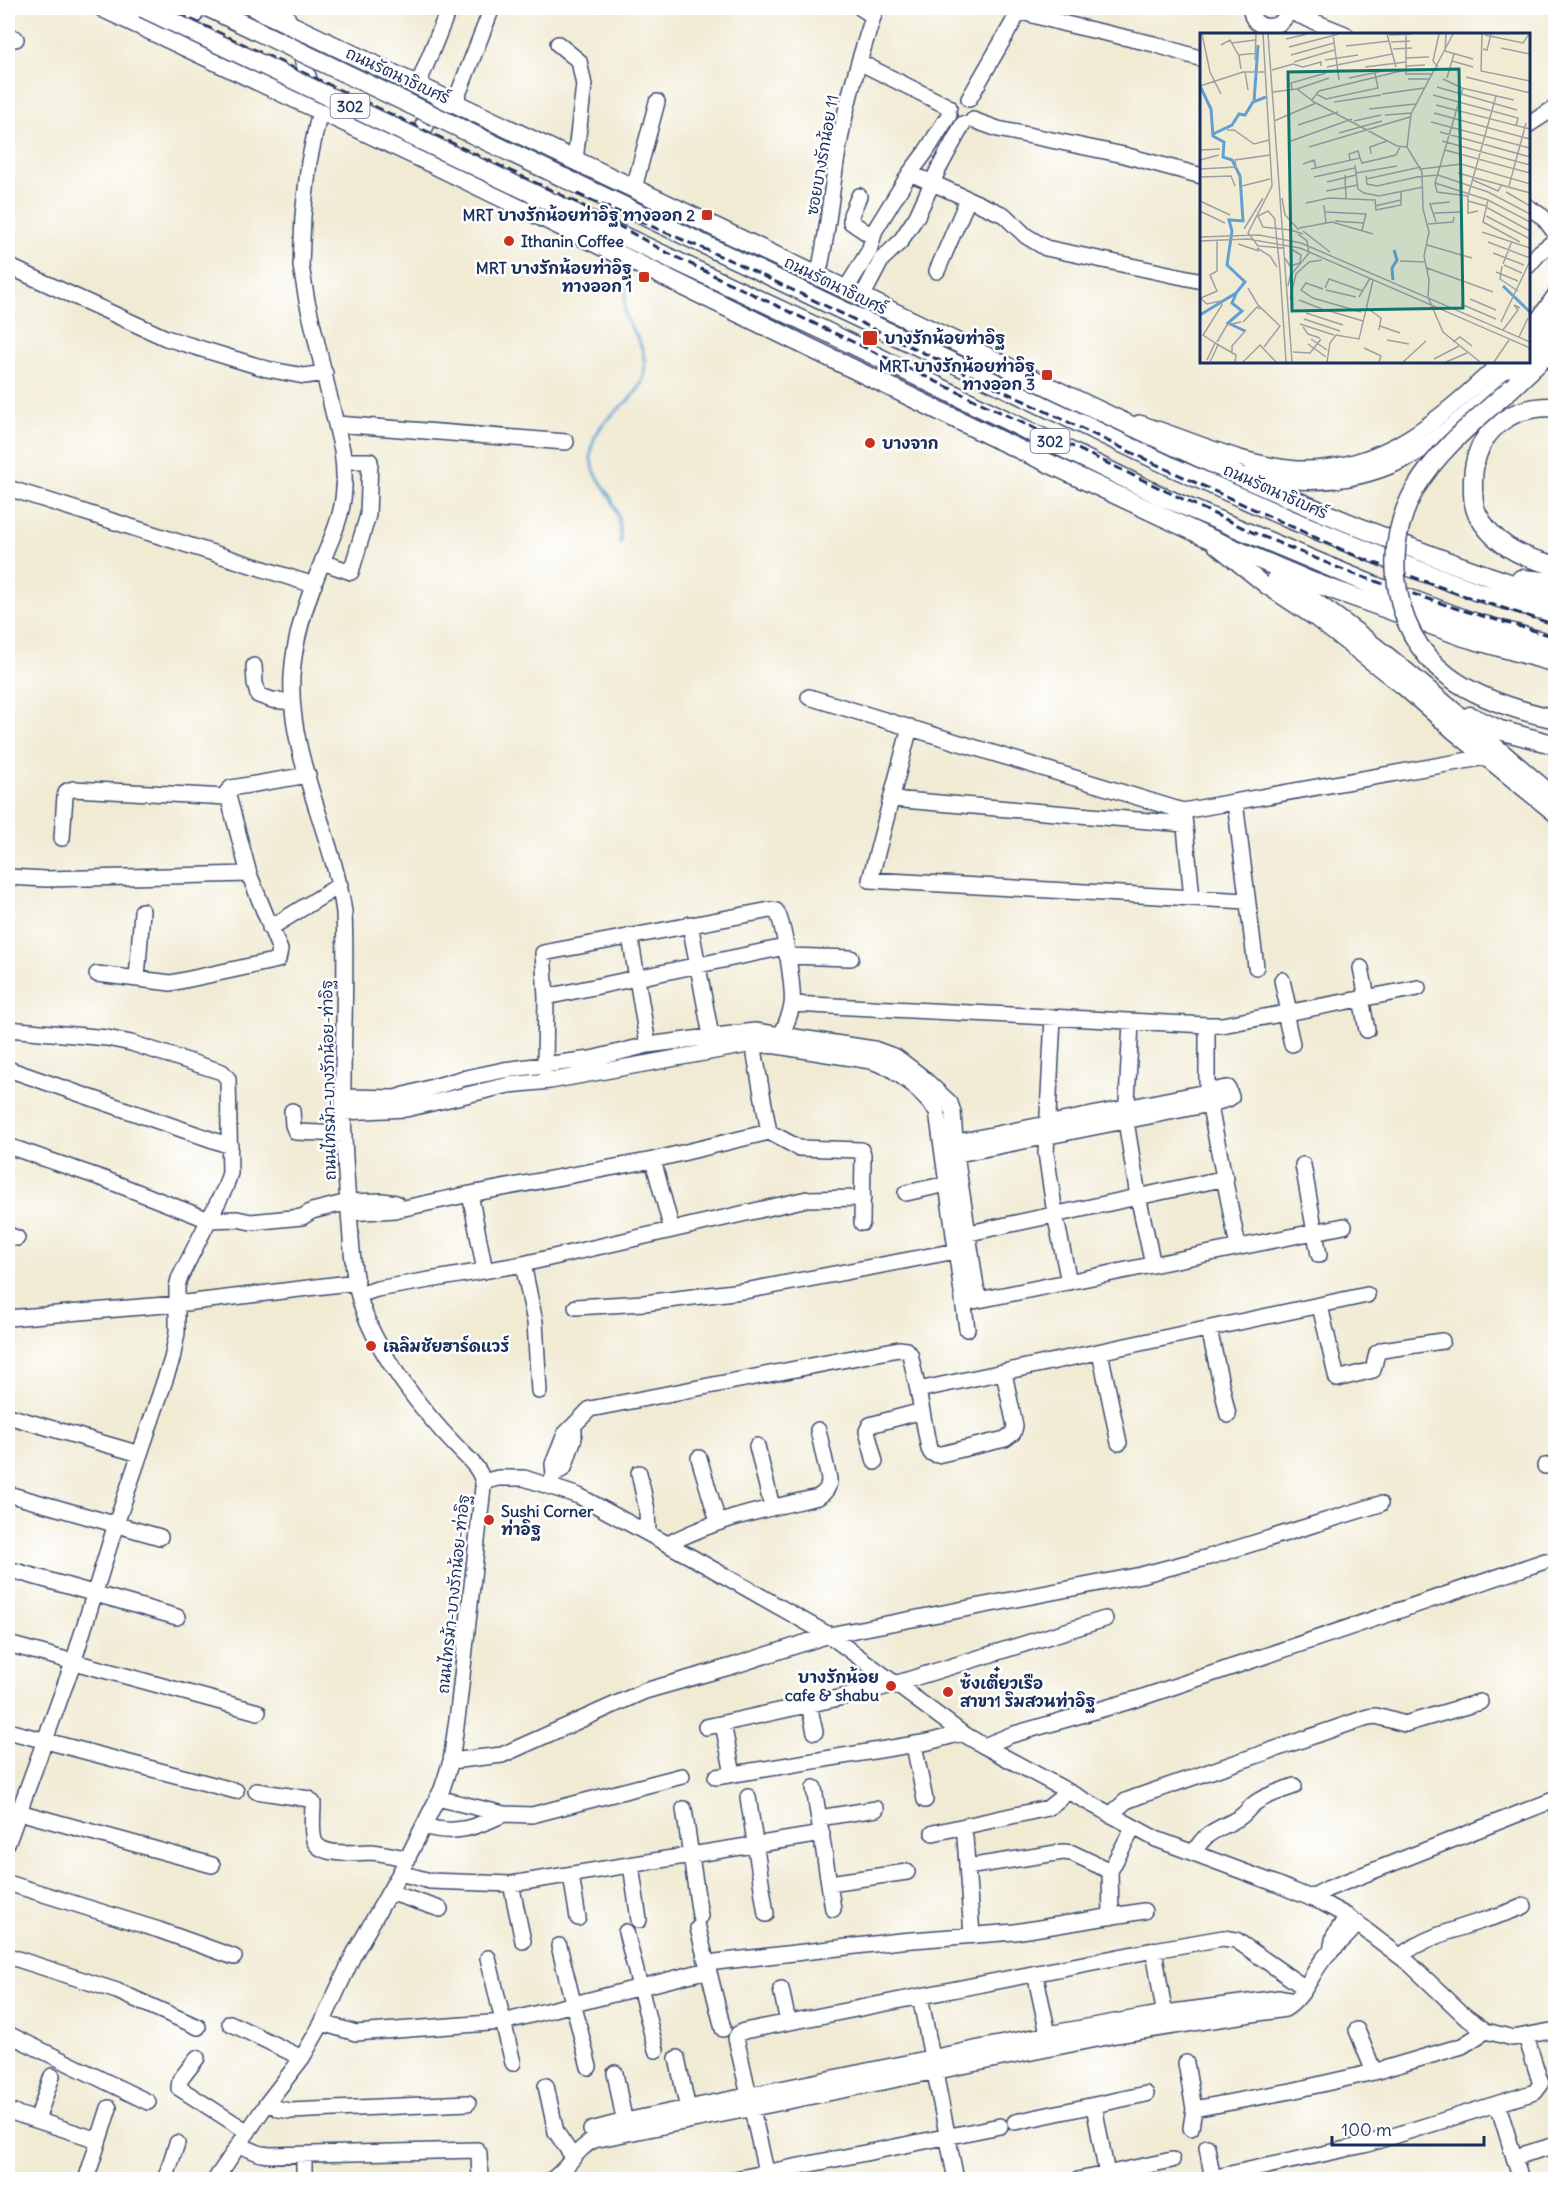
<svg xmlns="http://www.w3.org/2000/svg" width="1563" height="2187" font-family="Delius,'Playpen Sans Thai',sans-serif">
<style>
.lines{fill:none;stroke-linecap:round;stroke-linejoin:round}
.stream{stroke:#60a1d3;stroke-width:3}
.minor-casing{stroke:#3b4b70;stroke-width:18}
.major-casing{stroke:#3b4b70;stroke-width:21}
.minor{stroke:#fff;stroke-width:15}
.major{stroke:#fff;stroke-width:18}
.rail{stroke:#1b2f5e;stroke-width:3;stroke-dasharray:9 4.5;stroke-linecap:butt}
.major-bridge-casing{stroke:#3b4b70;stroke-width:21;stroke-linecap:butt}
.major-bridge{stroke:#fff;stroke-width:18}
.poi-dot{fill:#c8321e;stroke:#fff;stroke-width:2}
.labels{text-anchor:middle;dominant-baseline:central;stroke-width:5;stroke-linejoin:round;paint-order:stroke}
.shield{fill:#fff;stroke:#5f6d8e;stroke-width:1.5}
.shield-label{font-size:15px;font-weight:bold;fill:#1b2f5e}
.street-label{font-size:16px;fill:#1b2f5e;stroke:#fff}
.poi-label{font-size:16px;font-weight:bold;fill:#1b2f5e;stroke:#fff;text-anchor:start}
.inset-river{fill:none;stroke:#60a1d3;stroke-width:3}
.inset-road{fill:none;stroke:#9ba0a5;stroke-width:1.5}
.view{fill:#0f766e;fill-opacity:0.15;stroke:#0f766e;stroke-width:3}
.inset-edge{fill:none;stroke:#1b2f5e;stroke-width:3}
</style>
<rect width="100%" height="100%" fill="#fff"/>
<filter id="ink" filterUnits="userSpaceOnUse"><feTurbulence type="fractalNoise" baseFrequency=".0167" numOctaves="2"/><feDisplacementMap in="SourceGraphic" scale="12" xChannelSelector="R" yChannelSelector="G"/><feConvolveMatrix kernelMatrix="1 2 1 2 8 2 1 2 1" color-interpolation-filters="sRGB"/></filter>
<filter id="wash" filterUnits="userSpaceOnUse"><feTurbulence type="fractalNoise" baseFrequency=".008" numOctaves="4" result="noise"/><feDisplacementMap in="SourceGraphic" scale="24" xChannelSelector="R" yChannelSelector="G"/><feGaussianBlur stdDeviation="1.35" result="paint"/><feColorMatrix in="noise" values="0 0 0 0 0 0 0 0 0 0 0 0 0 0 0 0 0 1.4 0 .05"/><feComposite in="paint" operator="in"/></filter>
<g filter="url(#wash)">
<rect width="100%" height="100%" fill="#f1ebd4"/>
<g class="lines">
<!-- stream -->
<path class="stream" d="M620,543C622,528 617,508 609,495C602,483 589,468 591,453C594,415 634,407 643,379C647,367 644,350 638,339C634,330 627,324 625,314C623,302 627,286 628,273L631,267"/>
</g>
</g>
<g filter="url(#ink)">
<g class="lines">
<!-- minor casing -->
<g class="minor-casing">
<path id="minor" d="M861,8L873,16
M1007,8L1066,24L1154,44L1202,59
M1251,8C1250,33 1287,32 1288,8
M1288,11L1345,34
M8,35L16,39
M558,44L579,61L584,85L575,160
M859,62L949,107
M418,85L449,8
M969,99L1019,12
M455,102L492,8
M973,120L998,129L1124,155L1202,176
M1528,125L1556,107
M910,173L1004,215L1026,236L1046,248L1202,281
M634,188L657,102
M859,196L851,215V222L873,237
M1528,207L1543,217L1556,234
M8,266L166,338L267,369L304,376L325,373
M1528,266L1540,252L1556,240
M937,271L968,199
M818,276C829,231 831,185 840,140C848,95 862,51 876,8
M846,289L869,251L875,230L910,173L925,153L949,115
M862,297L882,259L900,242L917,216L938,170L963,124
M1528,334L1556,294
M1139,423C1175,434 1210,450 1247,460C1263,464 1280,468 1297,469C1384,472 1442,417 1501,362
M337,424L566,442
M8,488L314,585
M1215,545L1266,586L1316,619L1403,687L1454,732L1556,815
M322,562L351,572L368,515L370,461H344
M254,666L255,683L258,695L272,700L292,702
M809,697L1183,811L1486,757
M910,727L870,880L1247,901
M892,799L1184,824
M1235,802L1256,967
M1184,817L1192,898
M62,838L65,796L67,791L73,789L227,797
M8,877L46,879L249,874
M690,924L711,1036
M270,928L340,885
M630,936L648,1045
M787,956L851,958
M1361,968L1367,997
M97,974L171,983L278,960L280,950L249,874L227,792L231,788L308,775
M137,979L142,911
M1282,980L1289,1012
M546,997L785,947
M1361,998L1367,1030
M792,1004L1207,1025H1222L1418,988
M1285,1013L1292,1044
M1053,1018L1046,1153L1055,1214L1069,1282
M1131,1022L1126,1121L1138,1196L1153,1265
M1207,1025V1092L1238,1247
M8,1029L107,1038L131,1043L222,1072L228,1079L230,1173L225,1188L179,1279L177,1287V1333L172,1359L116,1524L73,1663L8,1842
M753,1044L769,1132
M8,1069L230,1146
M548,1075L545,1066L546,997L543,953L770,910L776,911C784,921 794,990 792,1005C790,1017 783,1030 779,1041
M343,1097L395,1098L461,1079L504,1070L591,1059L648,1045L755,1031L874,1049L896,1057L921,1076L950,1103L953,1112L956,1155L978,1300
M292,1111L293,1125L296,1132L344,1134
M343,1112L406,1109L509,1085L550,1081L753,1044L777,1046L871,1061L890,1068L913,1085L937,1111L967,1329
M947,1144L1226,1088H1228L1231,1097L1228,1099L1210,1104L948,1156
M8,1146L104,1179L209,1220L237,1219L251,1222L302,1217L312,1211L348,1202L382,1201L396,1203
M653,1160L672,1230
M1303,1165L1319,1255
M906,1193L947,1184
M470,1194L485,1271
M349,1213L395,1210L470,1194L653,1160L769,1132L799,1148L861,1150L863,1154L862,1223
M8,1235L17,1238
M960,1235L1226,1178
M523,1264L535,1322L539,1391
M359,1295L377,1289L523,1264L807,1199L863,1198
M969,1302L1344,1226
M1320,1306L1337,1379L1373,1370L1377,1353L1382,1350L1442,1341
M576,1307L644,1303L750,1290L956,1251
M8,1318L177,1304L357,1282
M1209,1329L1228,1415
M1100,1352L1119,1443
M918,1390L929,1449L931,1453L937,1455L1005,1439L1013,1433L1015,1426L1004,1373
M8,1416L140,1454
M757,1446L772,1507
M699,1458L718,1522
M875,1462L867,1431L870,1425L922,1411
M1545,1466L1556,1465
M639,1473L647,1510L648,1533
M554,1474L564,1468L574,1438V1430
M483,1482L498,1478H524L579,1496L693,1558L829,1635L962,1733L984,1746L1156,1839L1274,1883L1323,1903L1347,1916L1410,1964L1465,2016L1486,2031L1513,2038L1556,2030
M550,1486L554,1474L553,1464L565,1434L590,1409L899,1349L906,1350L910,1354L918,1390L1367,1295
M8,1494L160,1537
M668,1544C715,1519 766,1509 818,1497C826,1492 829,1488 829,1479L818,1430
M8,1569L177,1617
M8,1644L258,1712
M809,1705L815,1732
M723,1724L733,1774
M706,1727L875,1690L1105,1619
M8,1731L236,1791
M914,1745L925,1800
M984,1746L1011,1735L1137,1699L1253,1660L1545,1561
M451,1761L502,1755L645,1691L736,1665L829,1635L1141,1575L1209,1557L1380,1504
M716,1777L928,1742L962,1733
M814,1788L833,1909
M256,1791L309,1799L313,1803C313,1814 311,1829 314,1840C320,1858 356,1852 371,1852C383,1853 396,1856 408,1859
M748,1797L766,1914
M437,1798L504,1814L532,1815L682,1776
M8,1809L212,1865
M684,1809L700,1916
M1110,1815L1126,1801L1139,1796L1368,1717L1376,1716L1405,1724L1480,1702
M819,1818L876,1809
M424,1826C455,1836 476,1827 504,1814
M933,1833L1048,1808L1068,1792
M965,1837L972,1935
M1194,1853C1205,1831 1218,1830 1237,1819C1245,1815 1248,1808 1255,1803C1266,1795 1281,1791 1294,1786
M631,1865L639,1920
M967,1867L1063,1852L1072,1853L1110,1871
M400,1873L430,1881L511,1884L822,1834
M571,1875L578,1918
M8,1883L159,1930L234,1957
M829,1883L907,1872
M511,1884L523,1941
M389,1892L440,1909
M1310,1898L1327,1889L1556,1799
M1111,1917L1110,1871L1133,1828
M698,1928L723,2029
M626,1932L656,2050
M559,1946L589,2067
M1154,1950L1166,2023
M1331,1950L1334,1936L1347,1916
M8,1956L117,1991L198,2027
M1401,1956C1428,1932 1488,1922 1524,1906
M488,1958L513,2063
M716,1962L900,1941L1015,1932L1144,1911
M1035,1973L1048,2034
M781,1989L788,2022
M920,1996L956,2180
M230,2023L302,2058
M322,2023L356,2033L503,2022L708,1970
M1357,2030L1374,2072
M8,2034L148,2102
M197,2058L180,2080L179,2088L248,2132
M677,2058L690,2119
M1186,2063L1194,2109
M615,2073L626,2129
M546,2086L556,2132L573,2157
M268,2102L279,2109L290,2111L468,2103
M1498,2105L1521,2180
M1094,2106L1108,2180
M8,2111L98,2140
M37,2120L52,2076
M1015,2122L1146,2094
M1191,2128L1194,2109L1291,2091L1374,2072L1462,2046L1486,2031
M591,2130L625,2121L1048,2034L1165,2013L1279,1998L1295,2001
M239,2145L261,2154L270,2155L477,2150L479,2153L480,2180
M1207,2147L1213,2180
M304,2155V2180
M1515,2157L1556,2145
M1212,2178L1364,2145L1535,2092L1541,2084L1526,2037
M86,2180L109,2108
M165,2180L177,2143
M215,2180L268,2102L302,2058L322,2023L353,1956L400,1873L442,1789L451,1761L458,1712L483,1487C484,1470 466,1457 456,1446C422,1411 381,1358 364,1312C352,1281 352,1245 349,1213C346,1179 344,1146 343,1112C342,1046 347,979 344,912C333,833 288,757 292,676C294,638 307,600 321,565C327,548 336,531 340,514C346,493 345,472 342,450L307,301L301,266L303,216L309,162L320,110L284,8
M551,2180C569,2169 575,2149 594,2140L1116,2035L1285,2009C1307,1996 1314,1964 1332,1950C1342,1941 1350,1934 1358,1923
M730,2180L1000,2126
M768,2180L736,2038L738,2034L744,2031L1154,1950L1223,1938L1236,1940L1305,1988
M1078,2180L1172,2160"/>
</g>
<!-- major casing -->
<g class="major-casing">
<path id="major" d="M103,8L425,160L997,439L1204,536L1312,582L1464,637L1556,663
M255,8C479,116 705,221 929,329C1134,427 1338,531 1556,598
M168,29C181,25 193,21 196,8
M423,154C415,135 427,114 445,106
M562,177L1172,467L1287,518L1385,558L1478,592L1556,614
M557,205L825,331L1163,497L1375,586L1470,621L1556,645
M1528,354L1556,319
M1516,384L1556,346
M1556,407C1510,405 1475,431 1473,479C1473,490 1472,505 1478,515C1494,545 1524,559 1556,565
M1252,473C1372,501 1444,444 1522,362
M1277,577C1378,641 1465,723 1556,799
M1521,579L1556,582
M1470,716L1500,730L1556,745"/>
</g>
<!-- minor -->
<use href="#minor" class="minor"/>
<!-- major -->
<use href="#major" class="major"/>
<!-- rail -->
<path class="rail" d="M167,8L576,202L664,251L725,281L1252,532L1351,573L1458,609L1556,637
M577,194L734,262L1166,469L1356,556L1462,595L1556,625"/>
<!-- major-bridge casing -->
<g class="major-bridge-casing">
<path id="major-bridge" d="M143,8L557,205
M209,8L562,177
M1516,384C1480,417 1440,447 1415,489C1400,516 1393,546 1396,577C1405,670 1473,701 1556,719"/>
</g>
<!-- major-bridge -->
<use href="#major-bridge" class="major-bridge"/>
</g>
</g>
<!-- markers -->
<g class="poi-dot">
<rect x="701" y="209" width="12" height="12" rx="3"/>
<circle cx="509" cy="241" r="6"/>
<rect x="638" y="271" width="12" height="12" rx="3"/>
<rect x="862" y="330" width="16" height="16" rx="3"/>
<rect x="1041" y="369" width="12" height="12" rx="3"/>
<circle cx="870" cy="443" r="6"/>
<circle cx="371" cy="1346" r="6"/>
<circle cx="489" cy="1520" r="6"/>
<circle cx="891" cy="1686" r="6"/>
<circle cx="948" cy="1692" r="6"/>
</g>
<g class="labels">
<!-- shield labels -->
<g class="shield">
<rect x="330.5" y="94" width="39" height="24" rx="4.5"/>
<rect x="1030.5" y="429" width="39" height="24" rx="4.5"/>
</g>
<g class="shield-label">
<text x="350" y="106">302</text>
<text x="1050" y="441">302</text>
</g>
<!-- street labels -->
<g class="street-label">
<text transform="translate(398 75) rotate(25)">ถนนรัตนาธิเบศร์</text>
<text transform="translate(822 155) rotate(-80)">ซอยบางรักน้อย 11</text>
<text transform="translate(836 285) rotate(26)">ถนนรัตนาธิเบศร์</text>
<text transform="translate(1276 491) rotate(24)">ถนนรัตนาธิเบศร์</text>
<text transform="translate(328 1080) rotate(-91)">ถนนไทรม้า-บางรักน้อย-ท่าอิฐ</text>
<text transform="translate(453 1594) rotate(-84)">ถนนไทรม้า-บางรักน้อย-ท่าอิฐ</text>
</g>
<!-- poi labels -->
<g class="poi-label">
<text x="695" y="215" text-anchor="end">MRT บางรักน้อยท่าอิฐ ทางออก 2</text>
<text x="521" y="241">Ithanin Coffee</text>
<text x="632" y="268" text-anchor="end">MRT บางรักน้อยท่าอิฐ<tspan x="632" dy="18">ทางออก 1</tspan></text>
<text x="884" y="338">บางรักน้อยท่าอิฐ</text>
<text x="1035" y="366" text-anchor="end">MRT บางรักน้อยท่าอิฐ<tspan x="1035" dy="18">ทางออก 3</tspan></text>
<text x="882" y="443">บางจาก</text>
<text x="383" y="1346">เฉลิมชัยฮาร์ดแวร์</text>
<text x="501" y="1511">Sushi Corner<tspan x="501" dy="18">ท่าอิฐ</tspan></text>
<text x="879" y="1677" text-anchor="end">บางรักน้อย<tspan x="879" dy="18">cafe &amp; shabu</tspan></text>
<text x="960" y="1683">ซ้งเตี๋ยวเรือ<tspan x="960" dy="18">สาขา1 ริมสวนท่าอิฐ</tspan></text>
</g>
</g>
<!-- overview -->
<g transform="translate(1200 33)">
<rect width="330" height="330" fill="#f1ebd4"/>
<path class="inset-river" d="M0,53L11,76L13,103L24,109L23,124L32,127L40,143L43,188L29,187L32,198L27,232L45,249L36,260L0,282M54,69L58,12M13,101L32,92L39,81L45,82L53,69L66,64M193,247L192,235L197,227L194,217M303,253L330,279M36,261L32,270L42,278L28,290L45,298"/>
<path class="inset-road" d="M2,1L10,39L21,61M63,1L72,153L48,200L58,213L84,215M68,1L92,329M133,1L139,47M187,1L196,34M206,1V41H233M246,1L245,18L273,26M253,1L211,81L207,114L222,139L223,176L229,199L224,223L229,247L228,264L243,299L280,329M282,1L281,38L330,48M189,2L213,1M285,2L323,10L329,1M86,6L107,1M191,9L210,8M32,10L55,7M21,12L30,7L39,23L41,36M146,13L190,8M89,14L139,1M301,15L330,21M193,16L212,15M283,16L287,17L291,1M39,22L57,20M91,22L134,10M205,25L229,24M55,27L56,1M125,27L158,22M252,28L273,34M94,29L134,17M206,33L225,32M127,34L192,21M165,34L206,29M238,34L233,28L239,1M72,37L93,31L103,34L121,29V33M45,39L48,57M266,44L330,60M149,45L183,38M247,45L254,21M208,46H229M243,46L262,55L314,67M0,53L43,39H65M237,54L317,77M263,55L235,150L237,159L268,163M92,56L91,50L126,40M97,56L129,45M73,59L97,56L114,69L197,113L207,114M116,61L126,66L178,55L174,36M182,61L224,55M233,62L318,85L316,93M111,68L119,58L205,37M134,69L181,62M236,72L330,96M169,76L215,71M234,80L330,106M185,82L212,80M74,88L116,70M154,88L181,82M231,89L330,115M98,92L138,79M27,97H34L54,111L69,107M240,99L330,124M139,100L182,88M91,108L152,86M242,108L330,132M109,114L210,84M0,117L20,116M245,117L330,140M171,121L170,114L187,108M0,127L19,122M150,127L149,121L158,118L160,125M103,131L114,127L116,135M155,132L158,156L164,160L179,163L223,154M0,136L36,134L35,127L70,122M111,136L160,125L162,130L196,122L200,114M221,136L261,131L330,151M156,140L197,133M258,140L330,160M145,142L146,166M166,143L167,151L177,153L217,144M0,144L31,143L35,153M114,144L155,135M216,144L238,142L288,159L330,181M166,146L221,134M273,147L298,158L302,151M127,149L156,142M235,150L288,167L330,189M42,153L70,146M309,153L326,90M126,158L158,152M306,159L330,173M82,165L85,182L99,197M175,166L176,177L201,172V158M288,167L283,189L320,209M0,168L30,182M268,168L286,173M106,170L129,165L174,167M124,172L126,190M175,173L201,167M286,174L330,198M0,178L25,190M278,178L268,180V163L296,63M125,179L166,181L162,197M234,180L262,179M286,183L330,206M135,188L164,190M236,189L230,171L250,169M228,191L253,189L254,184M99,195L132,189L173,201M44,196L63,165M103,198L130,219M282,199L330,215M0,204L59,202L101,210L330,309M0,208L48,206L100,215L330,315M288,209L330,225M38,211L59,218M227,212L272,225M57,215L70,223L77,234M293,220L324,232M85,225L90,233L100,230L101,222L91,216M200,228L225,229M303,231L312,208M304,232L322,240M302,233L300,246L318,258M227,235L293,259M296,239L318,248M88,253L90,243L109,220L107,208L98,201M48,255L58,272L80,293L64,314M125,255L129,246L163,258M123,256L106,250L101,257L113,265L161,279M126,257L156,264M159,264L170,245M0,265L7,271L20,268L22,272L3,302L15,310L7,327M1,265L17,258L10,242L17,238V208M90,266L96,241L109,229L122,227M270,266L296,277M99,267L122,276M261,271L296,286M167,275L181,285L179,297M126,277L163,288M106,280L143,292M104,286L140,298M43,289L57,274L60,276M301,289L330,228M100,291L134,302M180,293L200,300M103,294L108,301L120,305M303,297L318,277L314,272L320,275M319,304L328,285M111,306L127,317M187,307L209,311M17,309L27,292L41,289M253,309L260,304L272,313M15,310L36,322L35,329M108,311L126,324M164,315L181,323L179,329M32,319V313L46,297M93,319L110,320L121,306M234,326L259,313M10,329L18,312M43,329L60,312L76,329M86,329L80,238L75,189V186L68,178L58,183L63,194L72,195L91,197L103,201M127,329L130,310L136,302L159,306L173,247M203,329L226,308M246,329L267,320M294,329L309,307"/>
<path class="view" d="M259,36L263,275L92,278L88,39Z"/>
<rect width="330" height="330" class="inset-edge"/>
</g>
<!-- margin -->
<rect width="1563" height="2187" fill="none" stroke="#fff" stroke-width="30"/>
<!-- scale -->
<path d="M1332 2136v9h152v-9" fill="none" stroke="#1b2f5e" stroke-width="3"/>
<text x="1341" y="2136" font-size="18" fill="#1b2f5e" stroke="#ffffff" stroke-width="4.5" paint-order="stroke">100 m</text>
</svg>
